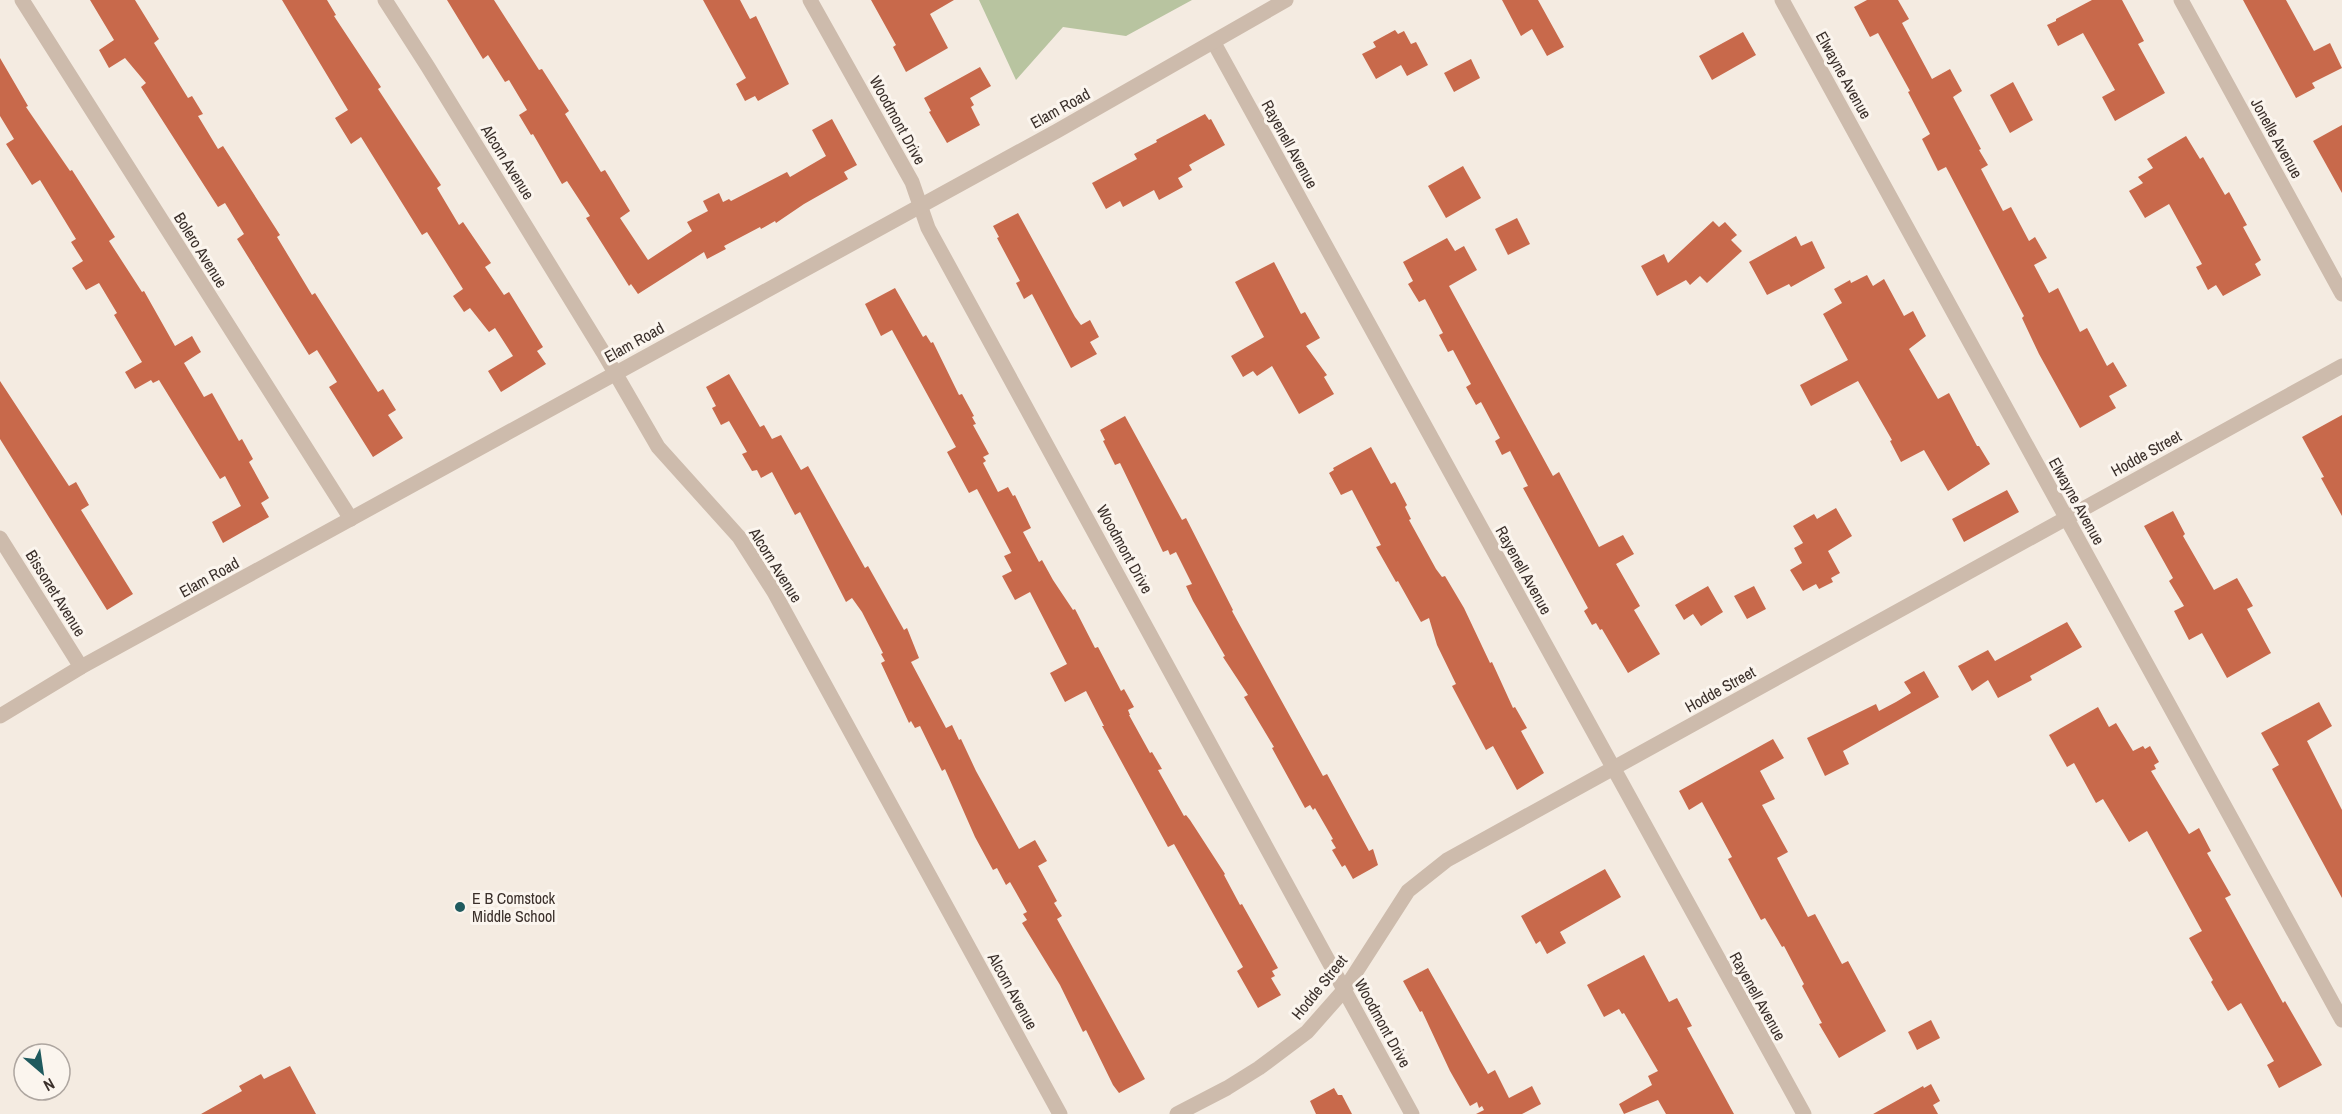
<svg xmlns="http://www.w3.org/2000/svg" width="2342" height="1114" font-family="'Archivo Narrow',sans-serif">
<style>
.green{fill:#b8c4a0}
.building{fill:#c8694b}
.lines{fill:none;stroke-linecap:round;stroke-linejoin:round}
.minor{stroke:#cdbbac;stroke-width:15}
.tertiary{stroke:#cdbbac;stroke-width:15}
.poi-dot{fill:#1f5a5e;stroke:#fbf5ee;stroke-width:2}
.labels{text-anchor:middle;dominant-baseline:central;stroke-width:6;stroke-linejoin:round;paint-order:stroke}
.street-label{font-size:16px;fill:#3b302b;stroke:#fbf5ee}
.poi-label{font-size:16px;fill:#3b302b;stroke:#fbf5ee;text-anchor:start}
</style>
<rect width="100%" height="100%" fill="#f4ebe1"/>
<!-- green -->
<path class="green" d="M979,0H1192L1126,36L1063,27L1016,80Z"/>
<!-- building -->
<path class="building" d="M90,0H135L159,39L154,43L188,98L192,96L203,114L198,116L218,149L223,146L280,235L277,237L312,295L315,293L378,392L383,389L396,410L388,415L403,438L373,457L329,387L337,382L317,350L309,355L237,239L244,234L225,203L218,207L141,87L146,83L125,58L109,68L99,50L114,40Z
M282,0H327L336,15L334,16L381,87L378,89L441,185L437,188L459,225L463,222L491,263L485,267L504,295L509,292L543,347L537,351L546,364L501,392L488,371L513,356L495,328L489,332L470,308L464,312L453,296L463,289L427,232L422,235L361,137L351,144L335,118L348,110Z
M447,0H494L539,70L542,69L569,111L565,114L601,172L605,170L630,211L620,218L648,260L692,231L687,222L708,211L703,201L719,193L723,202L729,199L731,201L787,172L790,177L826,156L812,130L832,119L857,165L844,172L848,179L804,204L776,223L775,221L761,229L760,227L724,246L726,249L707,259L704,252L638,294L631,284L629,286L586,218L590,216L567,181L562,184L533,134L531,135L519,115L527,110L509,80L505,82L488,55L483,59Z
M703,0H740L750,19L756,16L789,84L758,101L755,96L745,101L736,84L746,78Z
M871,0H954L930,14L948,48L906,72L893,47L896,45Z
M1502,0H1538L1564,47L1547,56L1532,29L1521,36Z
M1867,0H1898L1909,19L1902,23L1932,79L1950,69L1962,91L1953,97L1981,149L1979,150L1988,165L1981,169L2003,211L2011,207L2029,241L2035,237L2047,258L2034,265L2049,293L2058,288L2080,332L2087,328L2107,366L2113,362L2127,386L2109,396L2116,408L2080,428L2039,354L2022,318L2024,316L1946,167L1938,171L1922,139L1930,134L1908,92L1910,91L1878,33L1870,37L1854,7Z
M2092,0H2122L2144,41L2138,44L2165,93L2115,121L2102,97L2115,90L2083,33L2058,46L2047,25L2056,21V19Z
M2243,0H2286L2314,51L2330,43L2342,68L2312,83L2315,88L2296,98Z
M1395,30L1398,34L1404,31L1411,44L1416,42L1428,65L1407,76L1401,65L1376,79L1362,54L1376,47L1373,42Z
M1743,32L1756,55L1712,80L1699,56Z
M0,58L28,106L26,107L70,171L72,170L115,237L109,241L142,292L144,291L175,346L192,336L201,352L184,363L204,397L212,393L239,441L242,439L253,459L249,462L269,498L261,503L269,517L223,543L212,522L241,506L225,476L220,479L159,380L153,383L151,380L135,389L125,372L142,362L114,315L117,313L99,283L86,290L72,268L83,261L71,242L76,239L40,180L32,185L6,144L14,139L0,116Z
M1471,59L1480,78L1454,92L1444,73Z
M980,67L991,86L970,98L974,105L971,107L980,125L947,143L929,112L931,111L924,98Z
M2013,82L2033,120L2010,133L1990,95Z
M1205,114L1209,120L1211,119L1225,145L1189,165L1192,170L1178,178L1183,187L1159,200L1154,190L1123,207L1120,201L1106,209L1092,183L1137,159L1134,154L1157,142L1156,140Z
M2342,125V193L2313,141Z
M2186,136L2200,159L2203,157L2225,195L2229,192L2247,225L2243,227L2261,260L2255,264L2261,275L2223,296L2216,285L2208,290L2196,267L2202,264L2169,204L2145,218L2129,191L2143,183L2138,177L2153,168L2147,159Z
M1463,166L1481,198L1446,218L1428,186Z
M1018,213L1075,317L1081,325L1090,320L1099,337L1090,342L1097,354L1071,368L1032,294L1024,299L1016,283L1020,281L997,238L999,237L993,226Z
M1517,218L1530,244L1508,255L1495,229Z
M1713,221L1719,227L1725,222L1737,235L1731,240L1742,251L1707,283L1700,276L1690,285L1686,280L1657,296L1641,266L1664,254L1668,263Z
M1796,236L1801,246L1812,241L1825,268L1791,287L1789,284L1767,295L1749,262Z
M1447,238L1455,251L1464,246L1477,270L1449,286L1553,476L1559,472L1599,547L1623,535L1634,554L1616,564L1640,606L1634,610L1660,654L1628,673L1602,629L1600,630L1596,623L1592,625L1584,611L1588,608L1523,488L1528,486L1510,451L1502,455L1495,441L1500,438L1481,402L1476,405L1466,387L1471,384L1453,350L1448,352L1439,335L1443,333L1425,299L1419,302L1408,284L1413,281L1403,262Z
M1274,262L1301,314L1305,312L1320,338L1306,346L1327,375L1324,377L1334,394L1299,414L1272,366L1257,376L1253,371L1243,377L1231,356L1264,337L1235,282Z
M1867,275L1873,286L1884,279L1904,316L1913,311L1926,336L1909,349L1938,399L1949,393L1977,446H1979L1990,464L1948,491L1924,450L1901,462L1890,441L1892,440L1858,381L1811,406L1800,385L1848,360L1823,314L1842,303L1834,289L1850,280L1851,283Z
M895,288L923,337L926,335L931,343L933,342L959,395L962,394L974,416L972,417L976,424L973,425L989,454L983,457L986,461L983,463L998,492L1008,487L1013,496L1015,495L1031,528L1023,532L1039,562L1042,560L1053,580L1073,610L1075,609L1095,648L1098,647L1121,691L1124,689L1134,707L1128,710L1130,715H1129L1150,753L1152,752L1162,769L1158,770L1184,816L1186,815L1190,820L1225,874L1224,875L1240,905L1242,904L1278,968L1272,971L1275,976L1271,978L1281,995L1258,1008L1237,971L1243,967L1174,844L1168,847L1102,726H1104L1086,691L1065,702L1050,673L1067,664L1030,592L1015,600L1002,576L1012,571L1004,556L1011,553L977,489L969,493L947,452L956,447L892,330L881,336L865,304Z
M729,374L760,427L764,425L772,439L781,435L801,470L808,466L865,568L868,566L904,630L907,628L919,658L911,662L946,728L952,725L959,740L961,739L976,771L1019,849L1035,840L1047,861L1038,866L1057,901L1054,903L1062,916L1057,919L1145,1079L1119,1093L1113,1085L1086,1030L1083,1032L1060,985L1022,923L1027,920L1023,914L1027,912L1010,882L1006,885L997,868L993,870L975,837L945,769L942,771L920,726L915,728L911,721L909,723L881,663L885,661L881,654L883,653L862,612L852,598L846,602L800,512L795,515L772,472L761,478L757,470L752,471L742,454L747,452L729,421L721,425L712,408L716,406L706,387Z
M0,381L69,486L76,482L89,505L81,510L133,594L107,610L0,439Z
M2342,415V516L2321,478L2324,477L2302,437Z
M1125,416L1182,520L1186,518L1233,610L1232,611L1323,776L1327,774L1369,851L1373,849L1378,865L1353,879L1345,865L1342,867L1332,850L1336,848L1331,840L1333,839L1315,808L1313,810L1310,805L1305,808L1272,748L1274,747L1244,697L1248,695L1223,657L1225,656L1193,601L1186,586L1192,584L1176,552L1170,555L1168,550L1163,552L1120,463L1115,465L1103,441L1105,440L1100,430Z
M1371,447L1391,484L1395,482L1407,505L1405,507L1411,519L1409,520L1436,569L1442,577L1445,576L1464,608L1490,663L1492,662L1513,708L1515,707L1527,728L1521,731L1544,773L1517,790L1493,746L1486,750L1452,686L1456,684L1437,645L1429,618L1421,622L1398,581L1396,582L1376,547L1381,545L1352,490L1341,495L1329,473L1334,470L1333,468Z
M2007,490L2019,512L1964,542L1952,519Z
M1836,508L1852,536L1828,551L1840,573L1831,578L1833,582L1819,589L1816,584L1803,591L1790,570L1802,563L1794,548L1803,543L1793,526L1814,514L1817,519Z
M2173,511L2185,534L2183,536L2214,590L2237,578L2253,606L2247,609L2271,653L2227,678L2202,633L2189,640L2174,611L2184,606L2169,581L2173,578L2144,526Z
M1708,586L1723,612L1701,626L1693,614L1684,620L1675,605Z
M1754,586L1766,609L1747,619L1734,596Z
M2067,622L2082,647L2030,676L2032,680L1998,698L1988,680L1972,691L1958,666L1988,650L1995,661Z
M1924,671L1939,697L1843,751L1849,764L1825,776L1807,738L1876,704L1879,711L1896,702L1911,693L1904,682Z
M2319,702L2332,726L2307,741L2342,810V898L2272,769L2279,765L2261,733Z
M2098,707L2109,727L2116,723L2133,751L2143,746L2145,749L2150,746L2159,762L2154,765L2156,769L2151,771L2189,834L2199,828L2211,851L2207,853L2231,895L2225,898L2283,1003L2285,1001L2322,1065L2279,1088L2267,1065L2274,1061L2241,1003L2228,1011L2211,982L2213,980L2189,938L2202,931L2147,831L2129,842L2103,799L2096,803L2074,763L2067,767L2049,735Z
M1773,739L1784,758L1760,771L1775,799L1762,805L1788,852L1777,858L1808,917L1815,914L1842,964L1848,961L1886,1031L1839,1058L1819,1024L1822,1023L1802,986L1804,984L1784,946L1782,947L1765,918L1761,920L1728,859L1732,857L1702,802L1689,810L1679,791Z
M1605,869L1621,897L1560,932L1566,943L1547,954L1540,941L1536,944L1521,916Z
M1644,955L1669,1002L1677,998L1692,1026L1687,1028L1734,1114H1666L1658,1100L1624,1114L1619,1104L1652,1085L1648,1076L1658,1071L1624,1013L1622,1014L1619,1009L1604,1017L1587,985Z
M1428,968L1488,1074L1495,1070L1509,1098L1532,1086L1541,1104L1522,1114H1476L1484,1110L1482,1106L1479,1108L1477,1102L1470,1106L1450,1071L1422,1011L1420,1012L1403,981Z
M1931,1020L1940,1038L1917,1050L1908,1032Z
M290,1066L316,1114H201L242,1091L239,1086L261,1074L264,1079Z
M1931,1084L1940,1101L1933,1105L1938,1114H1873L1923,1086L1924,1088Z
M1334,1088L1338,1095H1342L1352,1114H1316L1310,1101Z"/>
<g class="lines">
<!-- minor -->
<path class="minor" d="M22,0L351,519
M385,0L428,67L603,352L658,447L739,537L774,592L1060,1114
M810,0L912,182L928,228L1412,1114
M1782,0L2342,1020
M2181,0L2342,294
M1214,43L1804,1114
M0,538L81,667
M1177,1114L1227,1088L1259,1068L1307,1032L1345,989L1408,891L1447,860L2342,366"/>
<!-- tertiary -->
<path class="tertiary" d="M0,716L81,667L1057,131L1286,0"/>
</g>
<!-- markers -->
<circle class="poi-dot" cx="460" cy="907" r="6"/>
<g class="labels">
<!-- street labels -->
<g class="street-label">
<text transform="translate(1844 75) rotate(61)">Elwayne Avenue</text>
<text transform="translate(1060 108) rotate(-29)">Elam Road</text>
<text transform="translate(898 120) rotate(61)">Woodmont Drive</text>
<text transform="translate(2277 138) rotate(61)">Jonelle Avenue</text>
<text transform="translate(1290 144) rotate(61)">Rayenell Avenue</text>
<text transform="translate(508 162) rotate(58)">Alcorn Avenue</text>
<text transform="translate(201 250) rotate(58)">Bolero Avenue</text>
<text transform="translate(634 342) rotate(-29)">Elam Road</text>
<text transform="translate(2146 453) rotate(-29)">Hodde Street</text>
<text transform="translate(2077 501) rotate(61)">Elwayne Avenue</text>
<text transform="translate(1125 549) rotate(61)">Woodmont Drive</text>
<text transform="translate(776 565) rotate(58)">Alcorn Avenue</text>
<text transform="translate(1524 570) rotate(61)">Rayenell Avenue</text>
<text transform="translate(209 577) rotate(-29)">Elam Road</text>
<text transform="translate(56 593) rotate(58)">Bissonet Avenue</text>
<text transform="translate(1720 689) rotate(-29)">Hodde Street</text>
<text transform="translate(1319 987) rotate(-51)">Hodde Street</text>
<text transform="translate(1013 991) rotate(61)">Alcorn Avenue</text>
<text transform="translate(1758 996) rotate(61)">Rayenell Avenue</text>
<text transform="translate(1383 1023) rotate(61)">Woodmont Drive</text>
</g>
<!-- poi labels -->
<g class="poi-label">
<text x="472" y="898">E B Comstock<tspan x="472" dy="18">Middle School</tspan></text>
</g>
</g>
<!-- north arrow -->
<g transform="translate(42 1072) rotate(151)"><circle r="28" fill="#fbf5ee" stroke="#aea6a0" stroke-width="1.5"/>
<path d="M0-4.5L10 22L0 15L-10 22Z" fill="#1f5a5e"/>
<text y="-9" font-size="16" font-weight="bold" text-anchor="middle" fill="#3b302b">N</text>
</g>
</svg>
